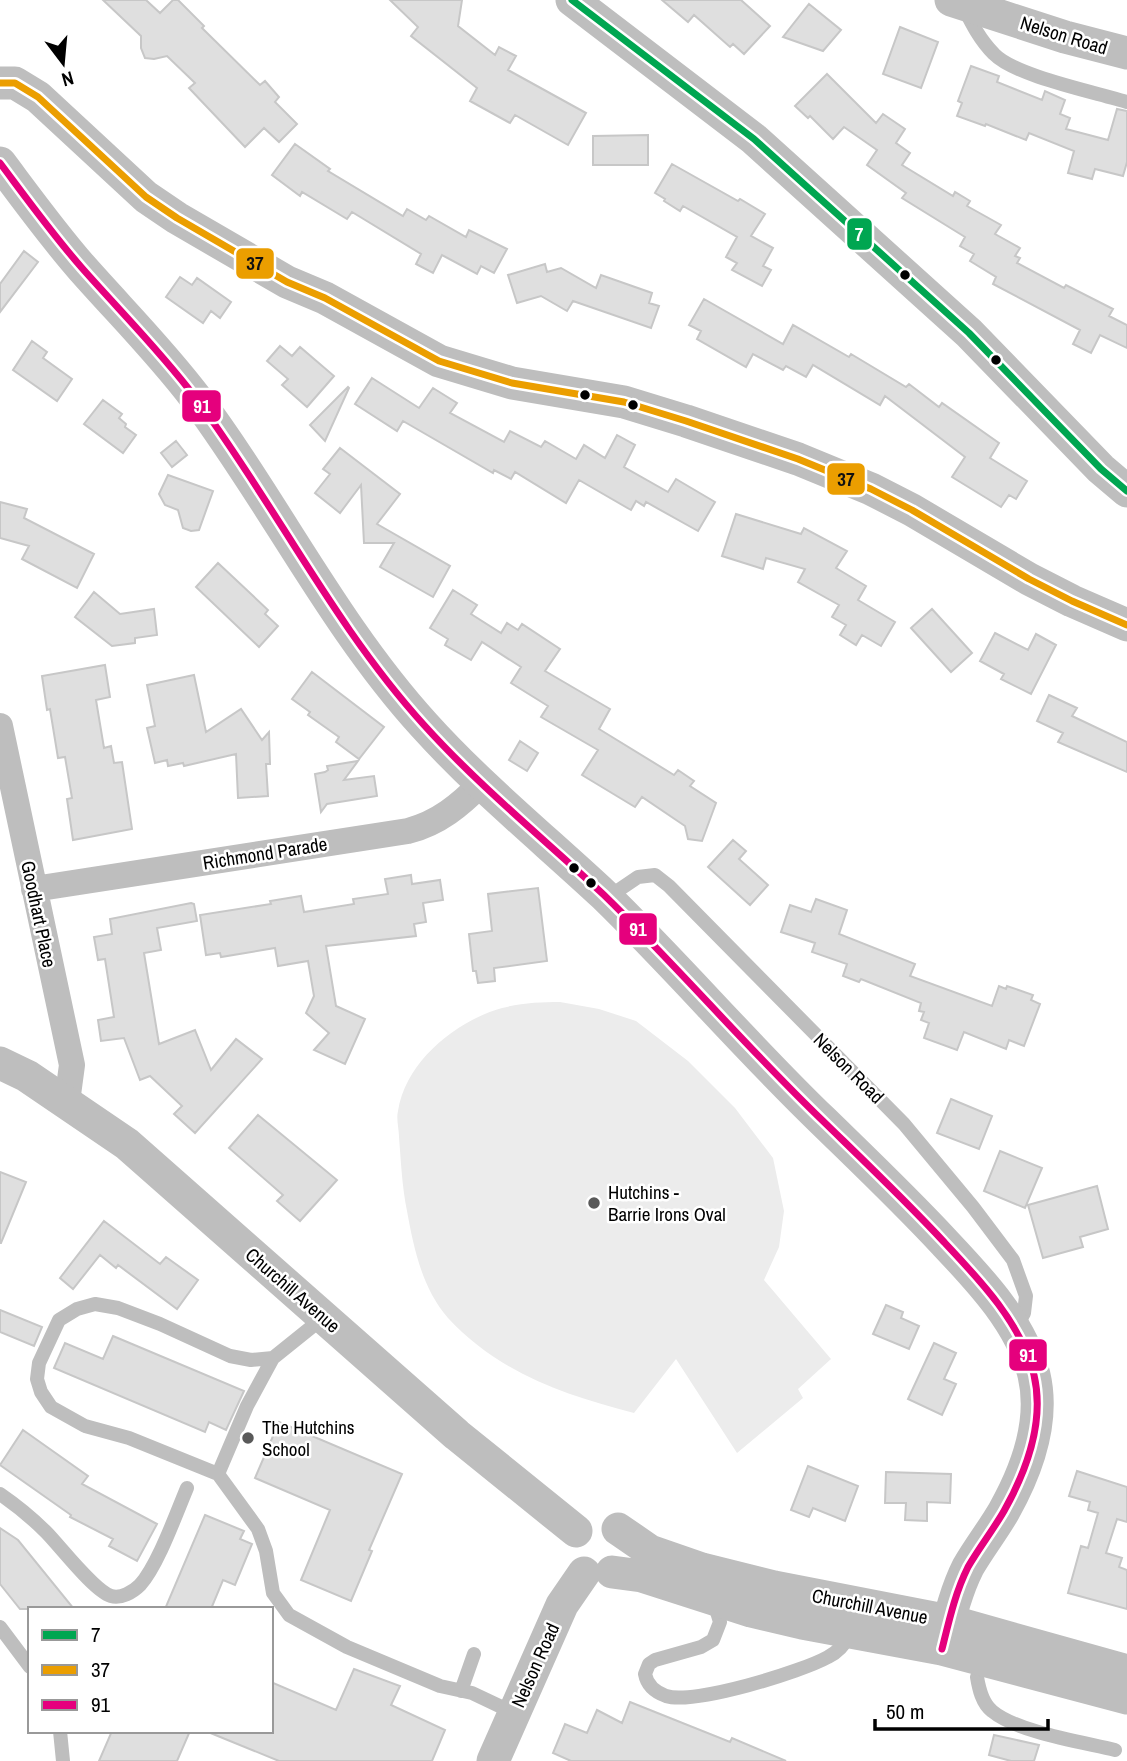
<svg xmlns="http://www.w3.org/2000/svg" width="1127" height="1761" font-family="'Archivo Narrow',sans-serif">
<style>
.green{fill:#ececec}
.building{fill:#dfdfdf;stroke:#c7c7c7;stroke-width:2}
.lines{fill:none;stroke-linecap:round;stroke-linejoin:round}
.service{stroke:#bebebe;stroke-width:14}
.minor{stroke:#bebebe;stroke-width:26}
.tertiary{stroke:#bebebe;stroke-width:33}
.bus-1-casing{stroke:#fff;stroke-width:12}
.bus-2-casing{stroke:#fff;stroke-width:12}
.bus-3-casing{stroke:#fff;stroke-width:12}
.bus-1{stroke:#00a651;stroke-width:7}
.bus-2{stroke:#eb9e00;stroke-width:7}
.bus-3{stroke:#e5007d;stroke-width:7}
.bus-dot{fill:#000;stroke:#fff;stroke-width:2.5}
.poi-dot{fill:#595959;stroke:#fff;stroke-width:2.5}
.labels{text-anchor:middle;dominant-baseline:central;stroke-width:5;stroke-linejoin:round;paint-order:stroke}
.street-label{font-size:19px;fill:#000;stroke:#fff}
.poi-label{font-size:19px;fill:#000;stroke:#fff;text-anchor:start}
.line-badge{stroke:#fff;stroke-width:2.5}
.badge-label{font-size:19px;text-anchor:middle;font-weight:bold;fill:#fff}
.pale-badge-label{font-size:19px;text-anchor:middle;font-weight:bold;fill:#111}
</style>
<rect width="100%" height="100%" fill="#fff"/>
<!-- green -->
<path class="green" d="M560,1002L599,1009L636,1021L688,1061L735,1108L773,1158L784,1211L779,1247L764,1280L831,1359L798,1389L803,1398L737,1453L676,1359L634,1413C564,1395 499,1373 448,1318C422,1288 414,1249 407,1211C402,1186 401,1162 399,1137C399,1129 396,1119 398,1111C406,1061 456,1021 502,1008C521,1003 541,1002 560,1002Z"/>
<!-- building -->
<path class="building" d="M103,0H146L160,13L173,0H178L204,26L202,28L260,85L265,81L279,97L275,102L297,124L279,142L264,128L245,147L189,88L195,83L167,56L154,59L145,58L141,48V36Z
M390,0H462L458,26L495,55L499,47L516,56L508,70L586,113L568,145L515,115L510,123L470,101L477,88L411,36L418,27Z
M662,0H741L770,26L744,54L733,44L730,47L694,15L688,22Z
M809,4L841,30L823,51L783,37Z
M900,27L938,42L921,88L883,74Z
M971,66L999,76L997,82L1042,100L1045,91L1065,100L1060,114L1070,118L1066,129L1108,140L1117,109L1127,111V162L1123,176L1095,169L1092,179L1068,173L1074,151L1029,133L1026,140L986,124L985,126L957,116L962,103L958,101Z
M827,74L876,123L883,114L905,129L896,143L910,153L902,165L953,196L955,192L970,201L967,206L1001,225L995,234L1020,248L1015,256L1020,258L1017,263L1064,288L1066,285L1113,309L1109,316L1127,325V348L1100,335L1091,353L1073,344L1080,330L993,284L996,277L970,261L974,254L960,246L965,237L902,198L906,193L867,165L877,150L844,127L833,139L810,116L808,118L795,106Z
M648,135V165H593V136Z
M295,144L330,169L328,171L403,216L407,209L426,220L429,216L466,237L469,230L507,249L494,273L481,266L477,274L442,255L433,273L416,264L421,254L352,212L347,219L302,192L300,196L272,175Z
M672,164L738,201L740,199L765,214L751,236L773,248L763,266L771,270L762,286L732,270L737,263L726,257L737,237L683,206L680,211L664,201L665,199L655,193Z
M24,251L38,262L0,312V284Z
M545,264L547,272L561,268L596,288L601,275L652,293L649,303L659,306L651,328L573,301L567,311L541,296L517,303L508,275Z
M180,277L192,285L197,278L231,302L220,318L211,311L203,323L166,297Z
M704,299L783,344L793,325L849,357L851,354L906,387L909,384L939,407L942,403L999,443L990,458L1027,481L1016,499L1009,495L1001,507L952,477L965,457L885,396L880,405L813,365L806,377L786,366L783,370L753,354L746,367L697,339L701,331L689,325Z
M32,341L47,352L43,358L72,379L57,401L13,370Z
M280,346L292,356L300,347L334,376L307,407L282,385L288,379L267,361Z
M372,378L419,408L433,388L457,403L450,413L504,442L510,431L541,447L545,441L576,459L584,445L605,458L617,435L635,445L624,467L668,492L676,479L715,502L698,531L646,502L644,506L636,501L631,510L579,480L566,503L515,472L511,479L494,470L493,473L403,421L397,431L355,404Z
M348,387L349,388L325,441L310,425Z
M103,400L122,414L119,418L126,424L125,427L136,435L123,453L84,424Z
M176,441L187,455L172,467L161,453Z
M340,448L400,494L377,524L450,566L433,597L380,567L394,543H364L361,485L340,513L315,493L330,474L323,469Z
M168,475L213,491L199,530L191,531L183,528L178,510L165,505L159,494Z
M0,502L27,509L24,518L94,554L77,588L22,559L29,546L0,538Z
M736,514L801,534L804,528L847,551L836,568L866,586L858,600L895,622L881,646L862,635L856,645L840,635L846,625L832,617L839,605L798,582L805,569L766,558L763,569L722,556Z
M218,563L268,610L265,614L278,626L259,647L196,587Z
M453,590L477,605L471,614L501,633L507,623L518,630L522,624L560,649L545,671L610,709L599,729L674,775L678,770L694,781L690,786L716,803L702,841L688,839L685,826L642,797L635,807L582,775L598,750L541,717L548,706L511,683L521,667L482,642L471,660L445,645L448,639L430,628Z
M94,592L120,614L154,609L157,635L135,638V643L112,646L75,617Z
M932,609L972,653L951,672L911,628Z
M995,633L1028,650L1036,634L1056,645L1031,694L1001,679L1004,674L980,661Z
M105,665L110,697L96,700L104,748L111,746L114,763L122,762L132,829L73,840L67,799L72,798L65,757L58,758L50,709L47,710L42,676Z
M312,672L384,727L359,759L336,742L339,737L308,715L310,712L292,699Z
M194,675L206,732L241,709L262,740L269,732L270,764H266L268,796L238,798L236,754L184,766L183,763L168,766L167,760L155,763L147,728L155,726L147,685Z
M1049,695L1077,708L1072,716L1127,742V772L1058,742L1063,733L1037,721Z
M520,741L538,753L527,771L509,760Z
M358,761L344,780L374,776L377,796L327,804L321,812L315,774L325,772L328,770L327,766Z
M733,840L746,851L739,859L768,885L750,905L708,867Z
M411,875L412,884L440,880L443,900L423,903L426,922L414,924L416,936L326,946L336,1006L365,1019L345,1064L314,1050L329,1033L306,1013L314,996L308,961L278,966L275,948L221,957L220,953L206,955L200,915L271,904L270,901L301,896L304,912L354,904L353,899L388,894L385,879Z
M538,888L547,961L494,968L495,981L478,983L476,971H473L469,934L492,931L488,894Z
M816,899L847,910L839,934L915,964L910,976L992,1006L999,986L1006,989L1007,986L1033,995L1031,1000L1040,1004L1024,1046L1009,1040L1006,1049L964,1032L957,1050L924,1038L929,1023L921,1020L924,1012L919,1011L921,1003L861,979L859,982L843,976L847,964L812,952L815,943L781,932L790,905L811,912Z
M191,903L194,904L197,921L157,928L161,950L144,953L159,1044L195,1030L211,1070L236,1039L262,1059L195,1133L174,1114L182,1106L150,1076L140,1080L124,1038L101,1041L98,1020L114,1017L105,959L98,960L94,937L112,934L110,919Z
M951,1099L992,1116L979,1149L937,1133Z
M258,1115L337,1180L300,1221L277,1201L283,1195L229,1148Z
M1000,1151L1042,1168L1025,1208L984,1191Z
M0,1172L26,1182L1,1243H0Z
M1097,1186L1108,1229L1080,1237L1083,1247L1043,1258L1028,1205Z
M104,1221L160,1264L166,1257L198,1280L177,1309L118,1265L116,1268L100,1255L73,1289L60,1278Z
M886,1305L903,1312L901,1318L919,1326L909,1349L873,1334Z
M0,1310L42,1327L34,1346L0,1332Z
M113,1336L244,1391L226,1430L209,1422L205,1432L54,1368L65,1343L103,1359Z
M934,1343L956,1353L944,1379L956,1384L942,1415L908,1399Z
M279,1422L402,1474L369,1550L372,1551L351,1601L301,1580L330,1510L255,1478Z
M23,1430L88,1476L82,1484L157,1524L137,1561L109,1546L113,1539L70,1517L71,1515L0,1465Z
M808,1466L858,1486L845,1521L813,1508L809,1517L791,1510Z
M1077,1471L1127,1487V1522L1117,1519L1106,1553L1122,1558L1119,1567L1127,1570V1609L1068,1593L1081,1546L1088,1548L1098,1513L1088,1510L1090,1502L1069,1496Z
M886,1472L951,1474L950,1503L927,1502V1521L905,1520L906,1503H885Z
M205,1515L244,1531L240,1539L252,1544L235,1585L223,1580L211,1609H165Z
M0,1528L18,1540L74,1609H20L0,1584Z
M354,1669L400,1686L391,1705L445,1730L432,1761H279L208,1732L271,1731V1682L336,1710Z
M630,1702L730,1742L732,1738L786,1761H571L553,1753L565,1724L587,1733L597,1710L622,1723Z
M112,1731H190L177,1761H99Z
M994,1735L1039,1745L1034,1761H1011L989,1755Z"/>
<g class="lines">
<!-- service -->
<path class="service" d="M964,8C972,24 980,40 994,54C1015,76 1095,92 1127,102
M607,898L638,877L655,875L669,886L904,1124L973,1207L1013,1260L1026,1296L1024,1313L1015,1329
M273,1358L251,1360L230,1356L160,1324L118,1308L95,1304L77,1309L59,1320L39,1363L37,1379L41,1392L51,1407L85,1426L129,1438L218,1474L258,1529L266,1551L273,1593L289,1615L347,1647L440,1686L472,1693L514,1713
M218,1474L247,1406L273,1358L324,1317
M0,1494C16,1505 32,1518 46,1532C60,1546 94,1591 111,1596C121,1599 133,1592 140,1585C158,1565 176,1514 187,1488
M714,1602L720,1622L713,1640L701,1647L655,1660L649,1664L645,1674C647,1685 655,1692 666,1696C694,1705 801,1672 828,1657C838,1652 845,1644 850,1634
M0,1627L30,1667
M977,1677C979,1689 982,1703 992,1711C1017,1732 1082,1742 1115,1750
M461,1691L474,1654
M60,1731L63,1761"/>
<!-- minor -->
<path class="minor" d="M0,726L72,1065L67,1102
M34,889L408,831C439,823 460,805 482,783"/>
<!-- tertiary -->
<path class="tertiary" d="M572,0L754,139L969,333L1101,469L1127,491
M951,0L1065,37L1127,53
M0,83H15L38,97L146,197L177,218L287,282L325,298L439,361L512,383L624,402L686,421L798,459L871,489L912,510L1029,579L1072,601L1127,625
M0,163C27,199 53,235 82,268C120,311 161,352 195,397C275,504 334,626 424,725C479,786 544,839 604,895C679,968 747,1048 823,1121C864,1161 905,1200 944,1242C979,1279 1022,1324 1034,1375C1045,1422 1027,1470 1004,1511C993,1530 979,1548 968,1567C955,1593 949,1621 942,1649
M0,1063L27,1076L127,1144L457,1435L576,1531
M618,1529L650,1551L702,1569L774,1587L949,1621L1127,1671
M612,1572L642,1576L751,1611L802,1623L942,1649L1127,1698
M493,1761L562,1605L584,1573"/>
<!-- bus-1 casing -->
<g class="bus-1-casing">
<path id="bus-1" d="M572,0L754,139L969,333L1101,469L1127,491"/>
</g>
<!-- bus-2 casing -->
<g class="bus-2-casing">
<path id="bus-2" d="M0,83H15L38,97L146,197L177,218L287,282L325,298L439,361L512,383L624,402L686,421L798,459L871,489L912,510L1029,579L1072,601L1127,625"/>
</g>
<!-- bus-3 casing -->
<g class="bus-3-casing">
<path id="bus-3" d="M0,163C27,199 53,235 82,268C120,311 161,352 195,397C275,504 334,626 424,725C479,786 544,839 604,895C679,968 747,1048 823,1121C864,1161 905,1200 944,1242C979,1279 1022,1324 1034,1375C1045,1422 1027,1470 1004,1511C993,1530 979,1548 968,1567C955,1593 949,1621 942,1649"/>
</g>
<!-- bus-1 -->
<use href="#bus-1" class="bus-1"/>
<!-- bus-2 -->
<use href="#bus-2" class="bus-2"/>
<!-- bus-3 -->
<use href="#bus-3" class="bus-3"/>
</g>
<!-- markers -->
<g class="bus-dot">
<circle cx="905" cy="275" r="6"/>
<circle cx="996" cy="360" r="6"/>
<circle cx="585" cy="395" r="6"/>
<circle cx="633" cy="405" r="6"/>
<circle cx="574" cy="868" r="6"/>
<circle cx="591" cy="883" r="6"/>
</g>
<g class="poi-dot">
<circle cx="594" cy="1203" r="7"/>
<circle cx="248" cy="1438" r="7"/>
</g>
<g class="labels">
<!-- street labels -->
<g class="street-label">
<text transform="translate(1064 35) rotate(17)">Nelson Road</text>
<text transform="translate(265 853) rotate(-9)">Richmond Parade</text>
<text transform="translate(39 914) rotate(78)">Goodhart Place</text>
<text transform="translate(849 1068) rotate(45)">Nelson Road</text>
<text transform="translate(293 1290) rotate(41)">Churchill Avenue</text>
<text transform="translate(870 1606) rotate(11)">Churchill Avenue</text>
<text transform="translate(535 1665) rotate(-66)">Nelson Road</text>
</g>
<!-- poi labels -->
<g class="poi-label">
<text x="608" y="1192">Hutchins -<tspan x="608" dy="22">Barrie Irons Oval</tspan></text>
<text x="262" y="1427">The Hutchins<tspan x="262" dy="22">School</tspan></text>
</g>
</g>
<g class="line-badge">
<rect x="846" y="217" width="27" height="34" rx="7" fill="#00a651"/>
<rect x="235" y="247" width="40" height="33" rx="7" fill="#eb9e00"/>
<rect x="181" y="389" width="41" height="34" rx="7" fill="#e5007d"/>
<rect x="826" y="462" width="40" height="34" rx="7" fill="#eb9e00"/>
<rect x="618" y="912" width="40" height="34" rx="7" fill="#e5007d"/>
<rect x="1008" y="1338" width="40" height="34" rx="7" fill="#e5007d"/>
</g>
<g class="badge-label">
<text x="859" y="241">7</text>
<text x="202" y="413">91</text>
<text x="638" y="936">91</text>
<text x="1028" y="1362">91</text>
</g>
<g class="pale-badge-label">
<text x="255" y="270">37</text>
<text x="846" y="486">37</text>
</g>
<!-- legend -->
<rect x="28" y="1607" width="245" height="126" fill="#ffffff" stroke="#999999" stroke-width="2"/>
<rect x="42" y="1630" width="35" height="10" fill="#00a651" stroke="#999999" stroke-width="2"/>
<text x="91" y="1642" font-size="21" fill="#000000">7</text>
<rect x="42" y="1665" width="35" height="10" fill="#eb9e00" stroke="#999999" stroke-width="2"/>
<text x="91" y="1677" font-size="21" fill="#000000">37</text>
<rect x="42" y="1700" width="35" height="10" fill="#e5007d" stroke="#999999" stroke-width="2"/>
<text x="91" y="1712" font-size="21" fill="#000000">91</text>
<!-- north arrow -->
<g transform="translate(63 63) rotate(164)" stroke="#ffffff" stroke-width="5" paint-order="stroke">
<path d="M0-5L12 26L0 18L-12 26Z" fill="#000000"/>
<text y="-10" font-size="19" font-weight="bold" text-anchor="middle" fill="#000000">N</text>
</g>
<!-- scale -->
<path d="M875 1719v10h173v-10" fill="none" stroke="#000000" stroke-width="3.5"/>
<text x="886" y="1719" font-size="21" fill="#000000" stroke="#ffffff" stroke-width="5" paint-order="stroke">50 m</text>
</svg>
